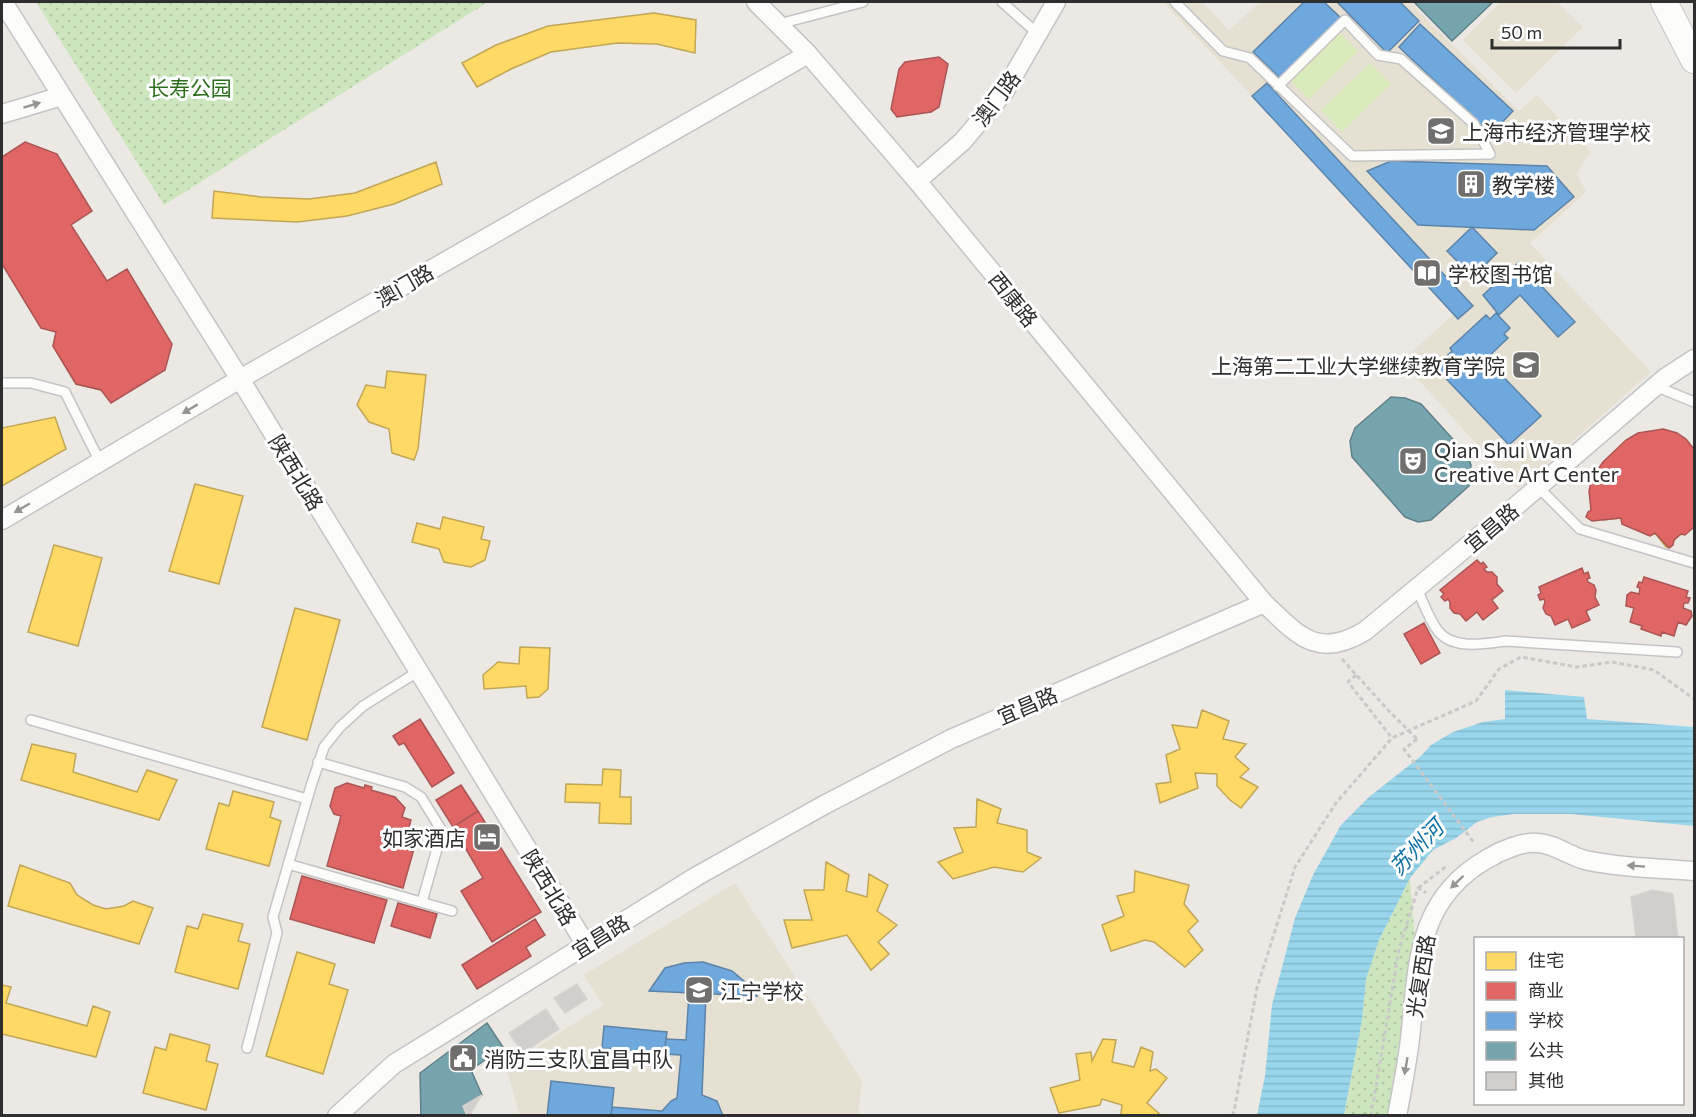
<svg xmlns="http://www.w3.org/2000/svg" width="1696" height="1117" font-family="Commissioner,'Noto Sans SC',sans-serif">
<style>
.education{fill:#e6e0d3}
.park{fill:url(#park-dots)}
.pitch{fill:#d9eabb}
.water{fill:url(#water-rules)}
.homes{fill:#ffd966;stroke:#c0a655;stroke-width:1.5}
.shops{fill:#e06666;stroke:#ab5555;stroke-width:1.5}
.schools{fill:#6fa8dc;stroke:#5c83a8;stroke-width:1.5}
.public{fill:#76a5af;stroke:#608188;stroke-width:1.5}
.building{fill:#d1cecb;stroke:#d7d4d0;stroke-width:1.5}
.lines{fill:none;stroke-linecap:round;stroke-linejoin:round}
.service-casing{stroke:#c5c4c5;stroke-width:12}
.minor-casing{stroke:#c5c4c5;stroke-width:21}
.secondary-casing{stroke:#c5c4c5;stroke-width:28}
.path{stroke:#c9c9c8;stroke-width:3;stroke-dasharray:4.5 3;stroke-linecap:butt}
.service{stroke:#fcfcfb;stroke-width:9}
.minor{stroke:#fcfcfb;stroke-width:18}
.secondary{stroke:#fcfcfb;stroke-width:26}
.path-bridge{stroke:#c9c9c8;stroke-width:3;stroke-dasharray:4.5 3;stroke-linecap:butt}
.oneway{fill:#959594}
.labels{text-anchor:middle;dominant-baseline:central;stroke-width:6;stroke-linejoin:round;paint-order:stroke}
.park-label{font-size:21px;fill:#2c6e1b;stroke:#fff}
.street-label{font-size:21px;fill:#2e2e2e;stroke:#fff}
.poi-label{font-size:21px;fill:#2e2e2e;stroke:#fff;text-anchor:start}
.water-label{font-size:22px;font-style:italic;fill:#0d6fa3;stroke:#fff}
</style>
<defs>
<pattern id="park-dots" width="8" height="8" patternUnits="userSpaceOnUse" patternTransform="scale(1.5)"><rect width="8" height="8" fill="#cee6be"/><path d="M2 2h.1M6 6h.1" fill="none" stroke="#b1c6a4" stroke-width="1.8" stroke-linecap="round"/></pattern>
<pattern id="water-rules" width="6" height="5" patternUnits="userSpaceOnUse" patternTransform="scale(1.5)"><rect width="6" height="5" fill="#99d6ec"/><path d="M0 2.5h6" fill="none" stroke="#84b8cb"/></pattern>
</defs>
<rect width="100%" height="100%" fill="#ece8e4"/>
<!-- education -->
<path class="education" d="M1163,2H1202L1229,30L1260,2H1410L1519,111L1537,95L1591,152L1577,173L1586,192L1530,243L1651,372L1518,489L1411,372L1406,357L1454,314L1459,319L1473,306L1267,83L1252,96Z
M1501,2H1557L1583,27L1516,93L1463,40Z
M735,883L862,1081L858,1115L520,1116L506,1067L603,1005L584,975Z"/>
<!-- park -->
<path class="park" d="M36,2H488L164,205Z
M1410,878L1417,965L1390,1115L1344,1116L1362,1020L1366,979L1379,940Z"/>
<!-- pitch -->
<path class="pitch" d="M1337,30L1358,51L1309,99L1288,78Z
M1370,63L1391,84L1342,132L1321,110Z"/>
<!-- water -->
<path class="water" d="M1505,690L1584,697L1587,719L1694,727V826L1571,814H1514L1492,817L1477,822L1456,838L1433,850L1410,878L1379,940L1366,979L1362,1020L1344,1115H1257L1265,1076L1272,1005L1295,918L1313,875L1341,825L1369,797L1421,756L1431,745L1453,732L1483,722L1505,719Z"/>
<!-- homes -->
<path class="homes" d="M654,13L696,20L695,53L657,44L617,43L551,52L511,69L477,87L462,63L496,45L548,26Z
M436,162L442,184L394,204L347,216L297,222L212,218L214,191L261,197L309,199L355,193Z
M2,183L27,222L21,246L2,258Z
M97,299L121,305L145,342L139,367L101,390L76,384L53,346L59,322Z
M387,371L426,375L418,449L414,460L392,453L389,429L369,422L357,405L366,385L385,388Z
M55,417L66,449L2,486V428Z
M1642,458L1649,462L1655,460L1657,465L1668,470L1674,468L1676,473L1685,478L1675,499V508L1681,515L1678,519L1687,529L1674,540L1671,547H1666L1655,533L1650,536L1622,524L1621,518L1603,520L1599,517L1602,510L1601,493L1614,492L1615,487L1625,486L1631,481L1638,460Z
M195,484L243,496L219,584L169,571Z
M443,517L484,527L481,539L490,541L485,560L471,567L444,562L439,549L412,542L417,523L440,529Z
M54,545L102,558L78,646L28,632Z
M295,608L340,620L307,740L262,727Z
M520,647L550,648L548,689L539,697L527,698L526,686L484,689L483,675L498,662L519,664Z
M1202,710L1229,721L1223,739L1246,744L1235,757L1249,769L1240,777L1258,787L1241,808L1230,800L1217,786V774L1195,773L1198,788L1160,803L1156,784L1171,782L1166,755L1180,749L1172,725L1197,728Z
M32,744L76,754L73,772L137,792L147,770L177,780L159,820L21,780Z
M603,769L621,770L620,797H631V824L599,823L600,803L565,802L566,784L602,785Z
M233,791L274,802L270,817L281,821L269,866L206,849L219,803L229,806Z
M977,799L1001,809L997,823L1027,830V852L1041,858L1023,872L994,867L953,879L938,862L963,852L954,828L976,827Z
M826,862L849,875L846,891L867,897L869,874L888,885L877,911L897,925L878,942L889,954L871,970L847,935L792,948L784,920H812L804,890H824Z
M20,865L70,883L77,895L93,905L106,909L124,906L133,901L153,908L139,944L8,906Z
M1135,871L1189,885L1184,904L1198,921L1188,931L1203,950L1185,967L1154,942L1145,940L1111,951L1102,925L1124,916L1117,896L1134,892Z
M203,914L243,924L238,941L250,944L238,989L175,972L187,926L198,929Z
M297,952L335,964L329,984L348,990L323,1074L266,1056Z
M2,985L11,987L6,1003L87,1026L93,1006L110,1012L96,1057L2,1034Z
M170,1034L210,1045L206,1061L218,1064L206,1110L143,1093L155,1047L166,1050Z
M1103,1039L1116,1040L1112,1062L1134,1067L1141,1047L1153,1052L1150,1071L1156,1069L1167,1078L1147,1103L1162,1116H1123L1121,1114L1122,1105L1102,1099L1100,1105L1059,1113L1050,1088L1080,1080L1076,1054L1091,1052L1092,1061Z"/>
<!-- shops -->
<path class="shops" d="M939,57L948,64L939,107L931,112L897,117L891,109L899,69L905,62Z
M25,142L57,154L92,211L71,225L107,281L127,269L172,344L165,370L111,403L101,390L76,384L53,346L56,332L41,328L2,264V157Z
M1663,429L1677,433L1686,439L1694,449V527L1685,535L1681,534L1674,540L1673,545L1669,548L1655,533L1650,536L1622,524L1621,518L1592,521L1586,517L1588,512L1591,510L1589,491L1592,478L1603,462L1626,440L1638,433Z
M1477,560L1481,564L1483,562L1487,567L1484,569L1487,572H1492L1497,577V584L1503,591L1492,600L1498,608L1483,620L1477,612L1466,621L1460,614L1454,613L1450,608V602L1448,599L1445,601L1441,597L1444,594L1440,590Z
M1582,568L1584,574L1588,572L1590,578L1587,579L1588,582L1594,585L1596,590L1595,597L1599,605L1586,611L1590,620L1572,628L1568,619L1555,625L1551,616L1546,614L1543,608L1545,602L1544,599L1540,600L1538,595L1541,593L1539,587Z
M1644,577L1688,591L1686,597L1690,598L1688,603H1684L1683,608L1691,611L1692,616L1686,625L1678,622L1674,636L1662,632L1661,636L1641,629L1642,626L1630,622L1634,608L1626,606L1627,595L1631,592L1639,594L1640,588L1637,587L1639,582L1642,583Z
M1424,623L1440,653L1421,664L1404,634Z
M420,719L454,773L432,787L404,743L399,745L393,736Z
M347,783L364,788L365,785L372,787L371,790L395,797L405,808L402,817L411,820L407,835L417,838L403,888L327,866L341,816L334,814L330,806L335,788Z
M461,785L478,811L453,827L436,800Z
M478,811L541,912L492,942L461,891L483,878L453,827Z
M302,876L387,900L374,943L290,919Z
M398,903L437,914L430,938L391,926Z
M535,919L545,935L526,947L531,956L477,989L462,965Z"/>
<!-- schools -->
<path class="schools" d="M1304,2H1324L1341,18L1280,78L1253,52Z
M1337,2H1400L1419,21L1387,53Z
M1420,24L1513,111L1491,134L1399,47Z
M1267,83L1473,306L1458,319L1252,96Z
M1391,161L1547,166L1574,197L1534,230L1418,225L1367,171Z
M1472,227L1497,253L1473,277L1447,251Z
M1519,262L1575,322L1558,337L1520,295L1499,315L1483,295Z
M1496,313L1510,328L1504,334L1508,338L1486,359L1541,416L1509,445L1435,367L1452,351L1450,348L1486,315L1490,319Z
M703,962L732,971L750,986L757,996L649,991L665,968L684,963Z
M689,993L706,994L702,1095L717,1101L723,1116H611L612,1107L662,1111L671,1101L677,1098L681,1055L664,1054L666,1039L686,1040Z
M604,1026L667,1032L664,1054L602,1048Z
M551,1081L614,1088L611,1116H547Z"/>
<!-- public -->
<path class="public" d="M1414,2H1493L1452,41Z
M1391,397L1405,398L1421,404L1468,456L1471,465L1469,486L1431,520L1418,522L1405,517L1352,457L1350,441L1355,428Z
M487,1023L503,1047L471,1070L482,1095L463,1106L467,1116H421L420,1073Z"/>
<!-- building -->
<path class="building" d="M1652,890L1673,894L1678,938H1636L1631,897Z
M577,984L587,999L565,1013L554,998Z
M546,1009L559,1029L523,1053L509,1033Z
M482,1095L469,1116H467L463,1106Z"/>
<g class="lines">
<!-- service casing -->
<g class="service-casing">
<path id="service" d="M1002,2L1038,34
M1175,2L1223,51L1250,58L1352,156L1490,154L1474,124L1401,59L1378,55L1345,20L1278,86
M779,24L863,2
M2,383H31L65,392L100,462
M1655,386L1694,402
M1538,487L1580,529L1694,563
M1417,589C1423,602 1429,619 1438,631C1453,650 1484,644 1505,641L1677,652
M31,720L307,799
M318,762L405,787L421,797L442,831L422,902
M288,864L452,911
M247,1048L277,933L273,917L311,786L324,747L340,727L363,706L419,671"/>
</g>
<!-- minor casing -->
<g class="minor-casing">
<path id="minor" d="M3,2L240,379L586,945
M756,2L808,54L917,181L1264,603C1298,635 1317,660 1365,631L1516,506L1665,378L1694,359
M2,114L62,96
M917,181L963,141L1004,92L1056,2
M2,520L240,379L808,54
M337,1116L394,1064L697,876L824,805L951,739L1264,603
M1397,1116C1402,1090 1407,1064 1410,1039C1418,967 1415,900 1487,859C1500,851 1523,841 1538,843C1555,844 1569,856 1585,860C1620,868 1659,868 1694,871"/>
</g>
<!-- secondary casing -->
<g class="secondary-casing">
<path id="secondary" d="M1664,2L1694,60"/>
</g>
<!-- path -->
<path class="path" d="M1342,659L1387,709
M1356,675L1348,682L1392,738
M1417,739L1404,749L1475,844
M1418,888L1448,865
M1233,1116L1257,988L1295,867L1336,803L1392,738L1476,701L1499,669L1521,657L1577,667L1612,662L1654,670L1694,699
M1371,1116L1399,949L1418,888L1426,893"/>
<!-- service -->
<use href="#service" class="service"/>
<!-- minor -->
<use href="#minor" class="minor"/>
<!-- secondary -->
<use href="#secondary" class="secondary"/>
<!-- path-bridge -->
<path class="path-bridge" d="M1387,709L1417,739"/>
</g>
<!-- one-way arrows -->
<defs><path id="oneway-solid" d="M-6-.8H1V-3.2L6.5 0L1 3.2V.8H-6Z" transform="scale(1.5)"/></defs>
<g class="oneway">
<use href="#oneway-solid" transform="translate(32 105) rotate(-17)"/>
<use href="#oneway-solid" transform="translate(190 409) rotate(149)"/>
<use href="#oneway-solid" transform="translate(22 508) rotate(150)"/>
<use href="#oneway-solid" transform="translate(1636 866) rotate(-176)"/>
<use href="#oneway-solid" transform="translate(1457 882) rotate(136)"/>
<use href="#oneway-solid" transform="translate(1406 1066) rotate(100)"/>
</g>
<!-- icons -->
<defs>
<g id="school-square" transform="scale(1.5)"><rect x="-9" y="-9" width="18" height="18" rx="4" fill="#706f6e" stroke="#fff"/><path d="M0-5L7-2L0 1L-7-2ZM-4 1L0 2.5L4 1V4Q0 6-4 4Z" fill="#fff"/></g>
<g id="building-square" transform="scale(1.5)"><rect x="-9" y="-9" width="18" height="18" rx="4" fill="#706f6e" stroke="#fff"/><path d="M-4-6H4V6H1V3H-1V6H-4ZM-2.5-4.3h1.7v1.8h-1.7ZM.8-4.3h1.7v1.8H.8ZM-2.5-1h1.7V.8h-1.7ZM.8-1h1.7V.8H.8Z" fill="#fff"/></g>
<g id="library-square" transform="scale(1.5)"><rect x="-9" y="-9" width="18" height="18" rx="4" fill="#706f6e" stroke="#fff"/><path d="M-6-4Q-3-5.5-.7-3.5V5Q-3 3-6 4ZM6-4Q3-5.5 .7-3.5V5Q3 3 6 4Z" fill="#fff"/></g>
<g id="theatre-square" transform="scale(1.5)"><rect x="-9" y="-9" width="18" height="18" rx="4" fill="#706f6e" stroke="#fff"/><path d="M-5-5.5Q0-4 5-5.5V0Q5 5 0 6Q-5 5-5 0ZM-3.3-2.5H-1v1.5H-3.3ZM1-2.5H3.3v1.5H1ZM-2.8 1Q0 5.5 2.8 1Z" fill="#fff"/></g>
<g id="hotel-square" transform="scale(1.5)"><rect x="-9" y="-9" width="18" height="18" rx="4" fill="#706f6e" stroke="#fff"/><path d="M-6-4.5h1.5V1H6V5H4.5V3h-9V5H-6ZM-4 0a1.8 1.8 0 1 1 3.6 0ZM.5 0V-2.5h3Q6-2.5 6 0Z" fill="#fff"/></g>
<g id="civic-square" transform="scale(1.5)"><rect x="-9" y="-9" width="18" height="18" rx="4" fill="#706f6e" stroke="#fff"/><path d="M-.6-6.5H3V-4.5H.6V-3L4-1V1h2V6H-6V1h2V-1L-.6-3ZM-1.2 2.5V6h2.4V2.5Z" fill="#fff"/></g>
</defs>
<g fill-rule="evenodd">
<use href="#school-square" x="1441" y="131"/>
<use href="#building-square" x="1471" y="184"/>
<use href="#library-square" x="1427" y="273"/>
<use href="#school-square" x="1526" y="365"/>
<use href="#theatre-square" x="1413" y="461"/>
<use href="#hotel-square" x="487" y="837"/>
<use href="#school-square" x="699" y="990"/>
<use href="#civic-square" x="463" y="1058"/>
</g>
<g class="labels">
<!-- park labels -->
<g class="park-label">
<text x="190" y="87">长寿公园</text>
</g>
<!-- street labels -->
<g class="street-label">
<text transform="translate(996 98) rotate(-53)">澳门路</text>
<text transform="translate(404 285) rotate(-30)">澳门路</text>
<text transform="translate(1014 299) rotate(51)">西康路</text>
<text transform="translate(297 472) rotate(59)">陕西北路</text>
<text transform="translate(1491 527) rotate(-40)">宜昌路</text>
<text transform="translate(1027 705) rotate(-23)">宜昌路</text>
<text transform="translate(550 887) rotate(59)">陕西北路</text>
<text transform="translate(600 936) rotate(-32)">宜昌路</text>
<text transform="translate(1420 976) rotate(-81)">光复西路</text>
</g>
<!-- poi labels -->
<g class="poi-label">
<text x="1462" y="131">上海市经济管理学校</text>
<text x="1492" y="184">教学楼</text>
<text x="1448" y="273">学校图书馆</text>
<text x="1505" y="365" text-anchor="end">上海第二工业大学继续教育学院</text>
<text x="1434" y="449">Qian Shui Wan<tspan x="1434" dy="24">Creative Art Center</tspan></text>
<text x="466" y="837" text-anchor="end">如家酒店</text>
<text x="720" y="990">江宁学校</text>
<text x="484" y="1058">消防三支队宜昌中队</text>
</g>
<!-- water labels -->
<g class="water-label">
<text transform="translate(1416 847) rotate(-46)">苏州河</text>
</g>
</g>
<!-- border -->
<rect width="1696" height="1117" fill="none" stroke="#2e2e2e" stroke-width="6"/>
<!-- legend -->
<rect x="1474" y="937" width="210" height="168" fill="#ffffff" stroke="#ababab" stroke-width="1.5"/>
<rect x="1486" y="952" width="30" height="18" fill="#ffd966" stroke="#ababab" stroke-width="1.5"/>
<text x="1528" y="967" font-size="18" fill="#2e2e2e">住宅</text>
<rect x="1486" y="982" width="30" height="18" fill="#e06666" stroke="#ababab" stroke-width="1.5"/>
<text x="1528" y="997" font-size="18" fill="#2e2e2e">商业</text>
<rect x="1486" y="1012" width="30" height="18" fill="#6fa8dc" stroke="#ababab" stroke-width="1.5"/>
<text x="1528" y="1027" font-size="18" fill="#2e2e2e">学校</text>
<rect x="1486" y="1042" width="30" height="18" fill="#76a5af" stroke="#ababab" stroke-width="1.5"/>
<text x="1528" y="1057" font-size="18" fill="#2e2e2e">公共</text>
<rect x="1486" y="1072" width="30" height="18" fill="#d1cecb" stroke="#ababab" stroke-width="1.5"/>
<text x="1528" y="1087" font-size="18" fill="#2e2e2e">其他</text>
<!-- scale -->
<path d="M1492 39v9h128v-9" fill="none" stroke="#2e2e2e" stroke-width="3"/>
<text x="1501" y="39" font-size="18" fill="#2e2e2e" stroke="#ffffff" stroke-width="4.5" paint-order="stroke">50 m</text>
</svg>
